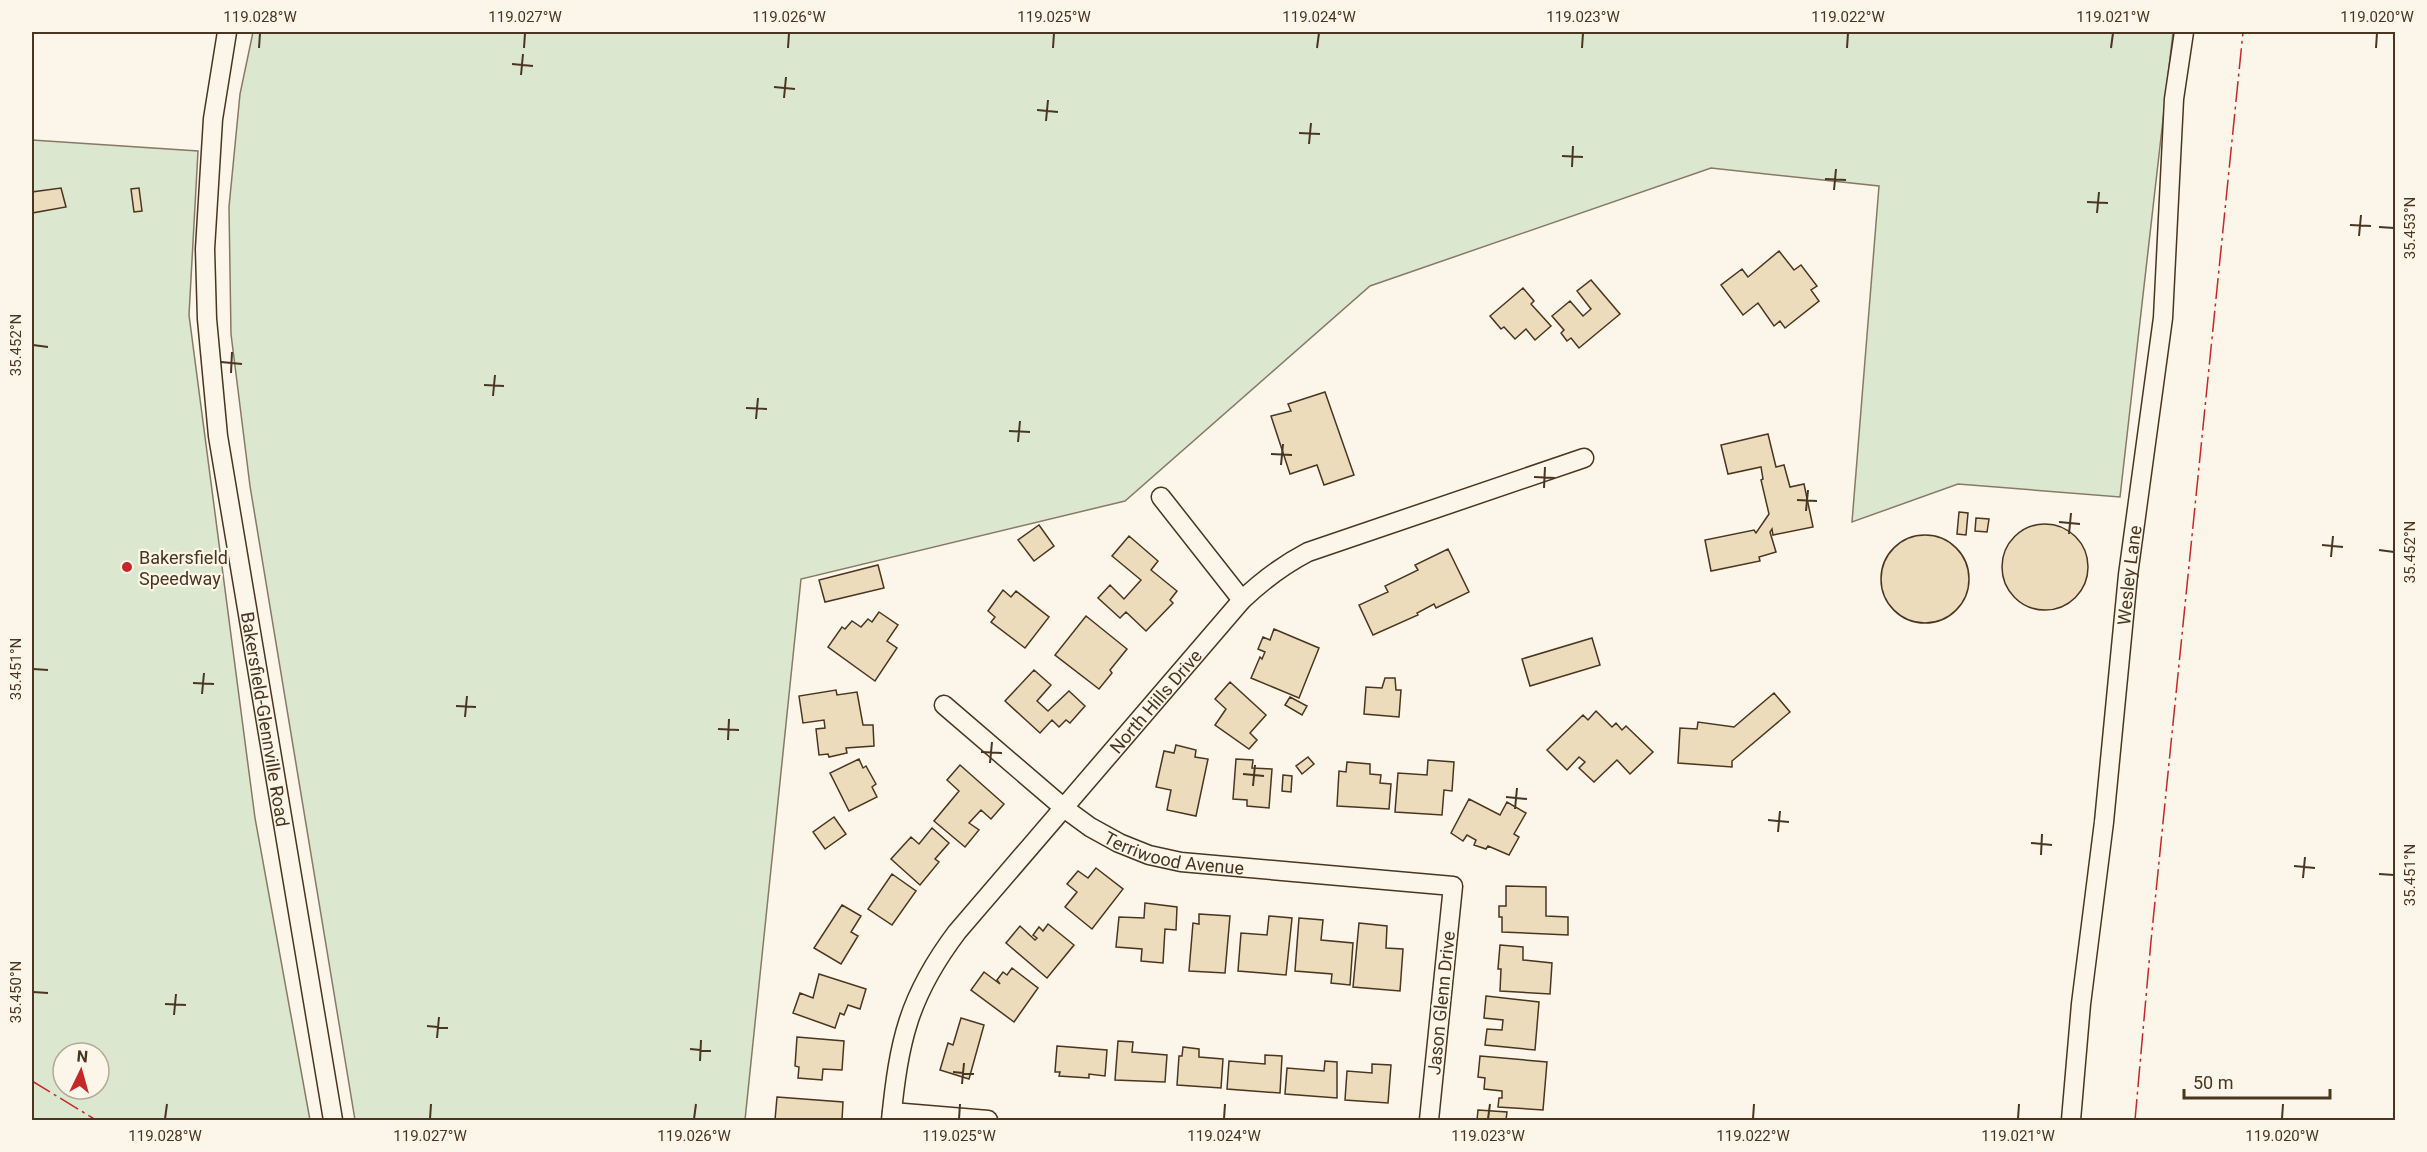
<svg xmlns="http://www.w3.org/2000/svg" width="2427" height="1152" font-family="Roboto,sans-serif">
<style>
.green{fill:#dce7d0;stroke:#887966;stroke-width:1.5;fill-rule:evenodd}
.building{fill:#ecdcbc;stroke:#4a3520;stroke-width:1.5}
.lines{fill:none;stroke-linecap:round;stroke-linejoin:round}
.minor-casing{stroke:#4a3520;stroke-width:21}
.minor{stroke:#fbf6e9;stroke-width:18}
.power{stroke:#c62828;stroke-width:1.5;stroke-dasharray:21 4.5 3 4.5;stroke-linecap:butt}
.ticks{fill:none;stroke:#4a3520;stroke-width:2}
.poi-dot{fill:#c62828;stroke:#fbf6e9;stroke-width:2}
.labels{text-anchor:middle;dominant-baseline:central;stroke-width:4.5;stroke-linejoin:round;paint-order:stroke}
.poi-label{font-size:18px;fill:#4a3520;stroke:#fbf6e9;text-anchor:start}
.street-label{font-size:18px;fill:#4a3520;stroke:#fbf6e9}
.neatline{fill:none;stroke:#4a3520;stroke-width:2}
.ticks-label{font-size:15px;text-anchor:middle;fill:#4a3520}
</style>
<rect width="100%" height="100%" fill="#fbf6e9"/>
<!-- green -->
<path class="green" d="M253,32H2173L2120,497L1958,484L1852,522L1879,186L1711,168L1370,286L1125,501L801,579L745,1120H355L250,486L231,334L229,207L240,94Z
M32,140L198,151L189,315L255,818L310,1120H32ZM63,1053H99V1089H63Z"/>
<!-- building -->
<path class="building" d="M61,188L66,207L32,213V192Z
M139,188L142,211L134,212L131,189Z
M1779,251L1794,270L1801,265L1817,286L1811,290L1819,301L1785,328L1780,321L1774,326L1758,303L1743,315L1721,285L1742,269L1748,277Z
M1591,280L1620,314L1579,348L1571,338L1567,341L1561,333L1564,330L1552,316L1570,301L1583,316L1591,309L1577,291Z
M1523,288L1534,301L1531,304L1551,326L1535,340L1526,329L1515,339L1504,327L1501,329L1490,316Z
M1325,392L1354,475L1324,485L1317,465L1290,474L1271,416L1291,411L1288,404Z
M1768,434L1776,467L1784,465L1790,487L1804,484L1813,527L1773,535L1772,529L1770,532L1776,552L1759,557L1760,561L1711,571L1705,540L1754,530L1756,533L1769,514L1761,480L1763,479L1761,467L1728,474L1721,445Z
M1959,512L1968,513L1966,535L1957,534Z
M1976,518L1989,519L1987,532L1975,531Z
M2002 567a43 43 0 1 1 86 0a43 43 0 1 1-86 0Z
M1039,525L1054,546L1034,561L1018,540Z
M1881 579a44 44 0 1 1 88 0a44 44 0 1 1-88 0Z
M1129,536L1158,561L1151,570L1177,591L1170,600L1173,603L1146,631L1126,612L1120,618L1098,598L1110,585L1124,599L1141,580L1112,556Z
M1448,549L1469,592L1436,608L1434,604L1417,613L1418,615L1373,635L1359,605L1388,592L1385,586L1418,570L1415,565Z
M878,565L884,588L825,602L819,580Z
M1003,590L1011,597L1016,591L1049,617L1025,648L991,622L995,617L988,611Z
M879,612L898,625L887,641L897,648L875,681L828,647L842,627L845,629L852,621L861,627L868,619L872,622Z
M1086,616L1127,649L1110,670L1112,673L1099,689L1055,655Z
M1274,629L1319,648L1299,698L1251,678L1260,657L1262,659L1265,652L1258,649L1263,637L1270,640Z
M1592,638L1600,665L1530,686L1522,659Z
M1034,670L1051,685L1037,701L1048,711L1069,691L1085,706L1070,723L1066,720L1059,727L1052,720L1040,733L1005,701Z
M1385,678H1395L1396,690H1401L1399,717L1364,714L1366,687L1382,688Z
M1230,682L1266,715L1250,733L1257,740L1249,749L1215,725L1226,709L1215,699Z
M836,690L837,695L857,692L863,725H873L874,746L846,748L847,753L829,757L828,754L819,755L816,729L825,728L824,720L803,723L799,696Z
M1774,693L1790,712L1732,761V767L1678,763L1680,728L1697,729L1698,722L1734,727Z
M1290,697L1307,706L1302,715L1285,705Z
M1596,711L1612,727L1616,723L1622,730L1626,726L1653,752L1630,774L1617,760L1594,782L1579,768L1585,762L1579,757L1567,770L1547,750L1583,715L1588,720Z
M1176,745L1196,750L1195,757L1208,759L1196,816L1167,810L1171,790L1156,787L1164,751L1174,753Z
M1308,757L1314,764L1302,774L1296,766Z
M859,759L863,768L866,766L876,784L872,787L877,797L849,811L830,773Z
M1236,759L1253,760L1252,768L1272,769L1269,808L1247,806V800L1233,799Z
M1428,760L1454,762L1452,791L1444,790L1442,815L1395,812L1398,773L1427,775Z
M1347,762L1370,764V774L1381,775L1380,783L1391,784L1389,809L1337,806L1339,771L1346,772Z
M960,765L1004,804L991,819L981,810L969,823L979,830L965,847L934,821L959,791L947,780Z
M1283,775L1292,776L1291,792L1282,791Z
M1469,799L1500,815L1507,802L1526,813L1514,834L1519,837L1509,855L1488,846L1486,849L1474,845L1476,840L1467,835L1463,841L1451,833Z
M834,817L846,834L825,849L813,832Z
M932,828L949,843L935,859L939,862L920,885L891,859L911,837L919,844Z
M1096,868L1123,889L1092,929L1065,907L1077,892L1067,884L1078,871L1088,878Z
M892,874L916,891L892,925L868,909Z
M1506,886L1546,887V916L1568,917V935L1502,932V917H1499V906H1506Z
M1145,903L1177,907L1176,930L1165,929L1163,963L1141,961L1142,949L1116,947L1119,917L1144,918Z
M842,905L861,916L851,932L858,936L841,964L814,948Z
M1199,914L1230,916L1225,973L1189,971L1193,923L1199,924Z
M1269,916L1292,918L1286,975L1238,971L1241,933L1267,935Z
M1299,918L1323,920L1321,940L1353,943L1350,985L1331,983L1332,974L1295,971Z
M1359,923L1387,926L1386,948L1403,949L1400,991L1353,987Z
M1048,924L1074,945L1047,978L1006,943L1020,926L1035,940L1037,938L1033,935L1039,927L1043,931Z
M1500,945L1523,947V960L1552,963L1550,994L1500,991L1501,969H1498Z
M1012,968L1038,988L1014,1022L971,990L984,972L1000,984L997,980L1003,972L1007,975Z
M819,974L866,989L860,1009L848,1005L844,1015L840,1013L835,1028L793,1013L800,993L813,998Z
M1486,996L1539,1002L1535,1050L1485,1045L1487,1029L1502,1030L1503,1020L1484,1018Z
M961,1018L984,1025L969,1079L940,1070L948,1043L953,1045Z
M797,1037L844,1041L842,1070L823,1069L822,1080L798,1078L799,1067L795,1066Z
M1118,1041L1133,1042L1132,1052L1167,1055L1165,1082L1115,1080Z
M1057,1046L1107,1050L1105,1076L1089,1074V1078L1059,1076L1060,1072H1055Z
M1183,1047L1199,1049V1057L1223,1059L1221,1088L1177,1085L1179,1056H1182Z
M1265,1055L1282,1056L1280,1093L1227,1089L1229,1061L1265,1064Z
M1480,1056L1547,1062L1543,1110L1498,1107L1499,1098H1502V1091L1484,1089L1485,1078L1478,1077Z
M1325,1061L1337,1062V1098L1285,1094L1287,1068L1324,1071Z
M1372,1064L1391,1065L1388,1103L1345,1100L1347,1071L1372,1073Z
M777,1097L843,1102L842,1120H775Z
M1478,1110L1507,1112L1506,1120H1477Z"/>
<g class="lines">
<!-- minor casing -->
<g class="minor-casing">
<g id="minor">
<path id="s1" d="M227,32L213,119L205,249L207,319L218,436L333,1120"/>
<path d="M1161,497L1242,600"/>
<path id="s2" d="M944,705L1064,808L1090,827L1119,843L1149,855L1181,862L1453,886L1429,1120"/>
<path d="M892,1112L988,1120"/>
<path id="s3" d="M891,1120C899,1041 908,997 957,932L1242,600C1263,580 1283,565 1308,552L1584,458"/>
<path id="s4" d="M2071,1120L2081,1004L2104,822L2128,575L2163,318L2174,99L2184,32"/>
</g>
</g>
<!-- minor -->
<use href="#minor" class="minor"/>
<!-- power -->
<path class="power" d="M32,1081L96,1120
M2135,1120L2151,941L2243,32"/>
</g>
<!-- ticks -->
<path class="ticks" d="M259,48L260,33M524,48L525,33M788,48L789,33M1053,48L1054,33M1317,48L1319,33M1582,48L1583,33M1847,48L1848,33M2111,48L2113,33M2376,48L2377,33M512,64L533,66M521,75L523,54M774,87L795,89M784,98L786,77M1037,110L1058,112M1046,121L1048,100M1299,133L1320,134M1309,144L1311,123M1562,156L1583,157M1572,167L1573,146M1825,179L1846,180M1834,190L1836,169M2087,202L2108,203M2097,213L2099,192M2350,225L2371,226M2379,227L2394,228M2359,236L2361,215M33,345L48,347M221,362L242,364M231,373L232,352M484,385L504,386M493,396L495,375M746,408L767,409M756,419L758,398M1009,431L1030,432M1018,442L1020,421M1271,454L1292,455M1281,465L1283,444M1534,477L1555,478M1544,488L1545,467M1797,500L1817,501M1806,511L1808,490M2059,522L2080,524M2069,534L2071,513M2322,545L2343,547M2379,550L2394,552M2331,557L2333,536M33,669L48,670M193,683L214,684M202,694L204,673M456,706L476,707M465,717L467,696M718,729L739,730M728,740L729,719M981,752L1002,753M990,763L992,742M1243,774L1264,776M1253,786L1255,765M1506,797L1527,799M1515,809L1517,788M1768,820L1789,822M1778,832L1780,811M2031,843L2052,845M2041,855L2042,834M2294,866L2315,868M2379,874L2394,875M2303,878L2305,857M33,992L48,993M165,1004L186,1005M174,1015L176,994M427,1026L448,1028M437,1038L439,1017M690,1049L711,1051M700,1061L701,1040M953,1072L974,1074M962,1084L964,1063M165,1119L167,1104M430,1119L431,1104M694,1119L696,1104M959,1119L960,1104M1224,1119L1225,1104M1488,1119L1490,1104M1753,1119L1754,1104M2018,1119L2019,1104M2282,1119L2283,1104"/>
<!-- markers -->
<circle class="poi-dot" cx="127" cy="567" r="6"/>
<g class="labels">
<!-- poi labels -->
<g class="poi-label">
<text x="139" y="557">Bakersfield<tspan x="139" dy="21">Speedway</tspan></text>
</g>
<!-- street labels -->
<g class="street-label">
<text stroke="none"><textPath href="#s4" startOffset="548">Wesley Lane</textPath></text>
<text stroke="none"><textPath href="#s3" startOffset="507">North Hills Drive</textPath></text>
<text stroke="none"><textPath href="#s1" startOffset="693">Bakersfield-Glennville Road</textPath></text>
<text stroke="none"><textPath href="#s2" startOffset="280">Terriwood Avenue</textPath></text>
<text transform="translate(1441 1003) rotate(-84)">Jason Glenn Drive</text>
</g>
</g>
<!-- border -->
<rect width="2427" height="1152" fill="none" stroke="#fbf6e9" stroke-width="66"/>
<!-- north arrow -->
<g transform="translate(81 1071) rotate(5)"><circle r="28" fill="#fbf6e9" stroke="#b4a999" stroke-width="1.5"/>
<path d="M0-4.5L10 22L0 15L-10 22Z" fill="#c62828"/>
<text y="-9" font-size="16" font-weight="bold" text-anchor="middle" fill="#4a3520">N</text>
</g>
<!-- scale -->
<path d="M2184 1089v9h146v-9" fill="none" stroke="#4a3520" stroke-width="3"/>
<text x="2193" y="1089" font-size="18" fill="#4a3520" stroke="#fbf6e9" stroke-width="4.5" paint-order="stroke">50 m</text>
<rect x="33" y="33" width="2361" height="1086" class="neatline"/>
<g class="ticks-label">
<text x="260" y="22">119.028°W</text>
<text x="525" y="22">119.027°W</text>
<text x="789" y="22">119.026°W</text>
<text x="1054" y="22">119.025°W</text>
<text x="1319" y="22">119.024°W</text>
<text x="1583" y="22">119.023°W</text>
<text x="1848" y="22">119.022°W</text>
<text x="2113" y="22">119.021°W</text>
<text x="2377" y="22">119.020°W</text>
<text transform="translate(2410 228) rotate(-90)" y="5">35.453°N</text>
<text transform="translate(16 345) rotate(-90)" y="5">35.452°N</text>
<text transform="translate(2410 552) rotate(-90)" y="5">35.452°N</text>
<text transform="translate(16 669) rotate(-90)" y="5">35.451°N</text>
<text transform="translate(2410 875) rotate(-90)" y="5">35.451°N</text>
<text transform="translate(16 992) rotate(-90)" y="5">35.450°N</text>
<text x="165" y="1141">119.028°W</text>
<text x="430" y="1141">119.027°W</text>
<text x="694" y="1141">119.026°W</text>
<text x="959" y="1141">119.025°W</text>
<text x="1224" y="1141">119.024°W</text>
<text x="1488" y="1141">119.023°W</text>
<text x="1753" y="1141">119.022°W</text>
<text x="2018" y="1141">119.021°W</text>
<text x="2282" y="1141">119.020°W</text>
</g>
</svg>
